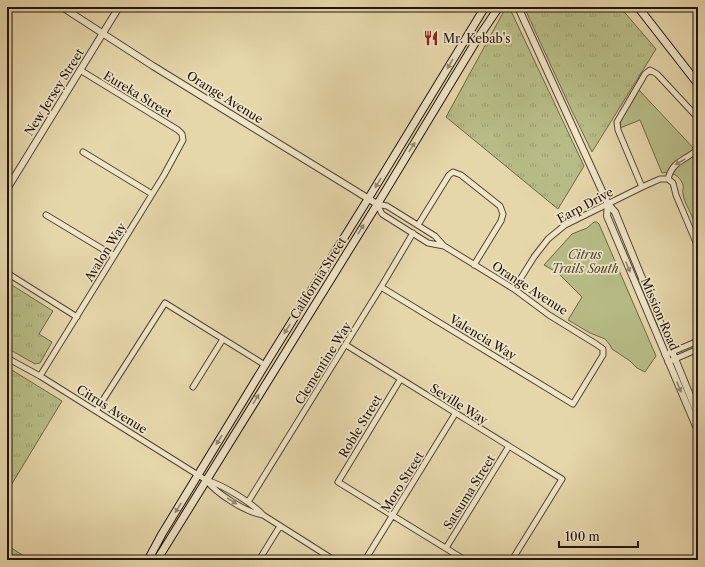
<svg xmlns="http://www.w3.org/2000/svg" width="705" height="567" font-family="'Libre Caslon Text',serif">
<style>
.grass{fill:url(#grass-tufts);stroke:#6d684a}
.green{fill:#b8bd87;stroke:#6d684a}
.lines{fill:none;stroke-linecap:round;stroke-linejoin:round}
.minor-casing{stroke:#534535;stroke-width:7}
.tertiary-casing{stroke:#534535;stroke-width:8}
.secondary-casing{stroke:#22140e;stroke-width:9}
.minor{stroke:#efe5c8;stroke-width:5}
.tertiary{stroke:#efe5c8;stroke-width:6}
.secondary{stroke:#efe5c8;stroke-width:7}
.oneway{fill:#938774}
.labels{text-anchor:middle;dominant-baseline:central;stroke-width:3.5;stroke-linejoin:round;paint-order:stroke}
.poi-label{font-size:12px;fill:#22140e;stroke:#efe5c8;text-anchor:start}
.street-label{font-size:12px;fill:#22140e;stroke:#efe5c8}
.park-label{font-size:12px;font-style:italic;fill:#4f4732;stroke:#efe5c8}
</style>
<defs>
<pattern id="grass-tufts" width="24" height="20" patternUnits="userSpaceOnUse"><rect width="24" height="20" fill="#b8bd87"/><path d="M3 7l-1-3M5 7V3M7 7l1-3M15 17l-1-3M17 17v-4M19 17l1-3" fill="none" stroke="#9ea273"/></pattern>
</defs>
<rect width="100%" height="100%" fill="#e6d7ab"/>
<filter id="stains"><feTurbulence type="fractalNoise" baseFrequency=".005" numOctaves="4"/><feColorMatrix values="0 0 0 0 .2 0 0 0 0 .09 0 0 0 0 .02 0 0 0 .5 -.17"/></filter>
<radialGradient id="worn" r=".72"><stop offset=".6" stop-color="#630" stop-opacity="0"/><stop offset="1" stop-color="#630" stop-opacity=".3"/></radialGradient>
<!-- grass -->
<path class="grass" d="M524,7H620L656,49L592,152L571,109Z
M508,10L511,11L584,166L558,209L446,117L504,11Z
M7,282L53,311L39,334L52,342L40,363L35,364L7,348Z
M7,367L62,401L7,492Z
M7,545L30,560H7Z"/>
<!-- green -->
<path class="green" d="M639,90L698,153V220L694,221L693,219C690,211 684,202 683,194C682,191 684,188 683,185C680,175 670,171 662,173L640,120L620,128L621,119Z
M594,222H597L599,224L656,356L645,372L637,368L630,361L612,349L610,345L605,339L590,333L568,320L582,297L558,273L544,265L572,234L587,228Z"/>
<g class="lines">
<!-- minor casing -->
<g class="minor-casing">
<path id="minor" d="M83,152L152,194
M668,179L673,183L676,195L698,247
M668,179C673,160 685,161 698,149
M642,187L618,130L617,122L645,74L650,70L657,74L698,118
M377,204L387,206L435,236L444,246L514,289L549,315L596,344L603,349V355L573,404L381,287
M377,204L382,214L428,243L444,246
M46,215L114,256
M418,225L449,175L453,172L461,175L500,206L503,214L501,221L474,265
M7,273L77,317
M514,289L534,257L548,239L565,225L642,187L660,179H668
M346,345L562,479L512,560
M665,355L698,341
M7,358L40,376L206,480C223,485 251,502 263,515L334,560
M668,362L698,349
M40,376L164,175L183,140L182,134L178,130L80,70
M400,380L338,482L465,560
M193,387L223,339
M96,411L165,303L265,365
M206,480C217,494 245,512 263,515
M248,502L381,287L413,233
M446,548L509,446
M259,560L280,526
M365,560L455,414"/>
</g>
<!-- tertiary casing -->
<g class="tertiary-casing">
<path id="tertiary" d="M62,7L153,66L377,204
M518,7L608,204L615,212L698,415
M7,189L119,7
M608,204L607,216L698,431"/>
</g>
<!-- secondary casing -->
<g class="secondary-casing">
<path id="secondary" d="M638,7L698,84
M148,560L162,534L265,365L368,199L485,7
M157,560L383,195L478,38L499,7"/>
</g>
<!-- minor -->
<use href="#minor" class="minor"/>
<!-- tertiary -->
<use href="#tertiary" class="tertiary"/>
<!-- secondary -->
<use href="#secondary" class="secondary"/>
</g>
<!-- one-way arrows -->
<defs><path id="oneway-solid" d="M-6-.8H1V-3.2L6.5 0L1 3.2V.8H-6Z"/></defs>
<g class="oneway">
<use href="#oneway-solid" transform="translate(450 64) rotate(121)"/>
<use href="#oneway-solid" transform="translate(412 147) rotate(-58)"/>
<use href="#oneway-solid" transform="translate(680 162) rotate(150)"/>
<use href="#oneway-solid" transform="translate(378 183) rotate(121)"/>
<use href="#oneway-solid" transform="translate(361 229) rotate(-58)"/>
<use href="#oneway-solid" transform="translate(628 267) rotate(67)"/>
<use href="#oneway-solid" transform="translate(287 329) rotate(122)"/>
<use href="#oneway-solid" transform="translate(679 387) rotate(67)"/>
<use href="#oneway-solid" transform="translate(256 399) rotate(-58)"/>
<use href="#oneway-solid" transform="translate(219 440) rotate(121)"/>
<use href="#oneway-solid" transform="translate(232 501) rotate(32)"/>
<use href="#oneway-solid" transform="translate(178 508) rotate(122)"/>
</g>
<!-- icons -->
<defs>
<g id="restaurant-bare" transform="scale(1.2)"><path d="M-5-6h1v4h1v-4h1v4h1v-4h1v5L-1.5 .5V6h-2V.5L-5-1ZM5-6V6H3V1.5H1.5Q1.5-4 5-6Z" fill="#8f2418" stroke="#efe5c8" stroke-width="2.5" paint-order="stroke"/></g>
</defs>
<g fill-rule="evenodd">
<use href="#restaurant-bare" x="431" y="38"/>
</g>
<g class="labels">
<!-- poi labels -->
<g class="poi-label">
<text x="443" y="38">Mr. Kebab's</text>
</g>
<!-- street labels -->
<g class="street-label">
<text transform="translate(54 92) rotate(-58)">New Jersey Street</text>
<text transform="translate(138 94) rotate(31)">Eureka Street</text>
<text transform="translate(225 97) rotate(32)">Orange Avenue</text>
<text transform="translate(585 205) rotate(-28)">Earp Drive</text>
<text transform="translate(105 252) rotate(-58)">Avalon Way</text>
<text transform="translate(318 278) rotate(-58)">California Street</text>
<text transform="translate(530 288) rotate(33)">Orange Avenue</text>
<text transform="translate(660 314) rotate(67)">Mission Road</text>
<text transform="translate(483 337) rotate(31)">Valencia Way</text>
<text transform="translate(323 363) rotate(-58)">Clementine Way</text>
<text transform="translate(459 404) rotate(32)">Seville Way</text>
<text transform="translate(112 409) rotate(32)">Citrus Avenue</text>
<text transform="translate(360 426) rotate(-59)">Roble Street</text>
<text transform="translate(402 482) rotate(-58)">Moro Street</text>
<text transform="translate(469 492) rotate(-58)">Satsuma Street</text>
</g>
<!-- park labels -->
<g class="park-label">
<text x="585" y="254">Citrus<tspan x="585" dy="14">Trails South</tspan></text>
</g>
</g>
<!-- margin -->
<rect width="705" height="567" fill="none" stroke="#e6d7ab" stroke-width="24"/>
<rect x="8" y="8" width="689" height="551" fill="none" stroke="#22140e" stroke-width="2"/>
<rect x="12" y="12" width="681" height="543" fill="none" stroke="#22140e"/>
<!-- scale -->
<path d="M559 541v6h79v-6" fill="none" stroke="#22140e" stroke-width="2"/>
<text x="565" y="541" font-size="12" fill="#22140e" stroke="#efe5c8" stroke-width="3" paint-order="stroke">100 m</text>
<rect width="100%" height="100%" filter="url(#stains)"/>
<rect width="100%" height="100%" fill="url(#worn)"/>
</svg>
